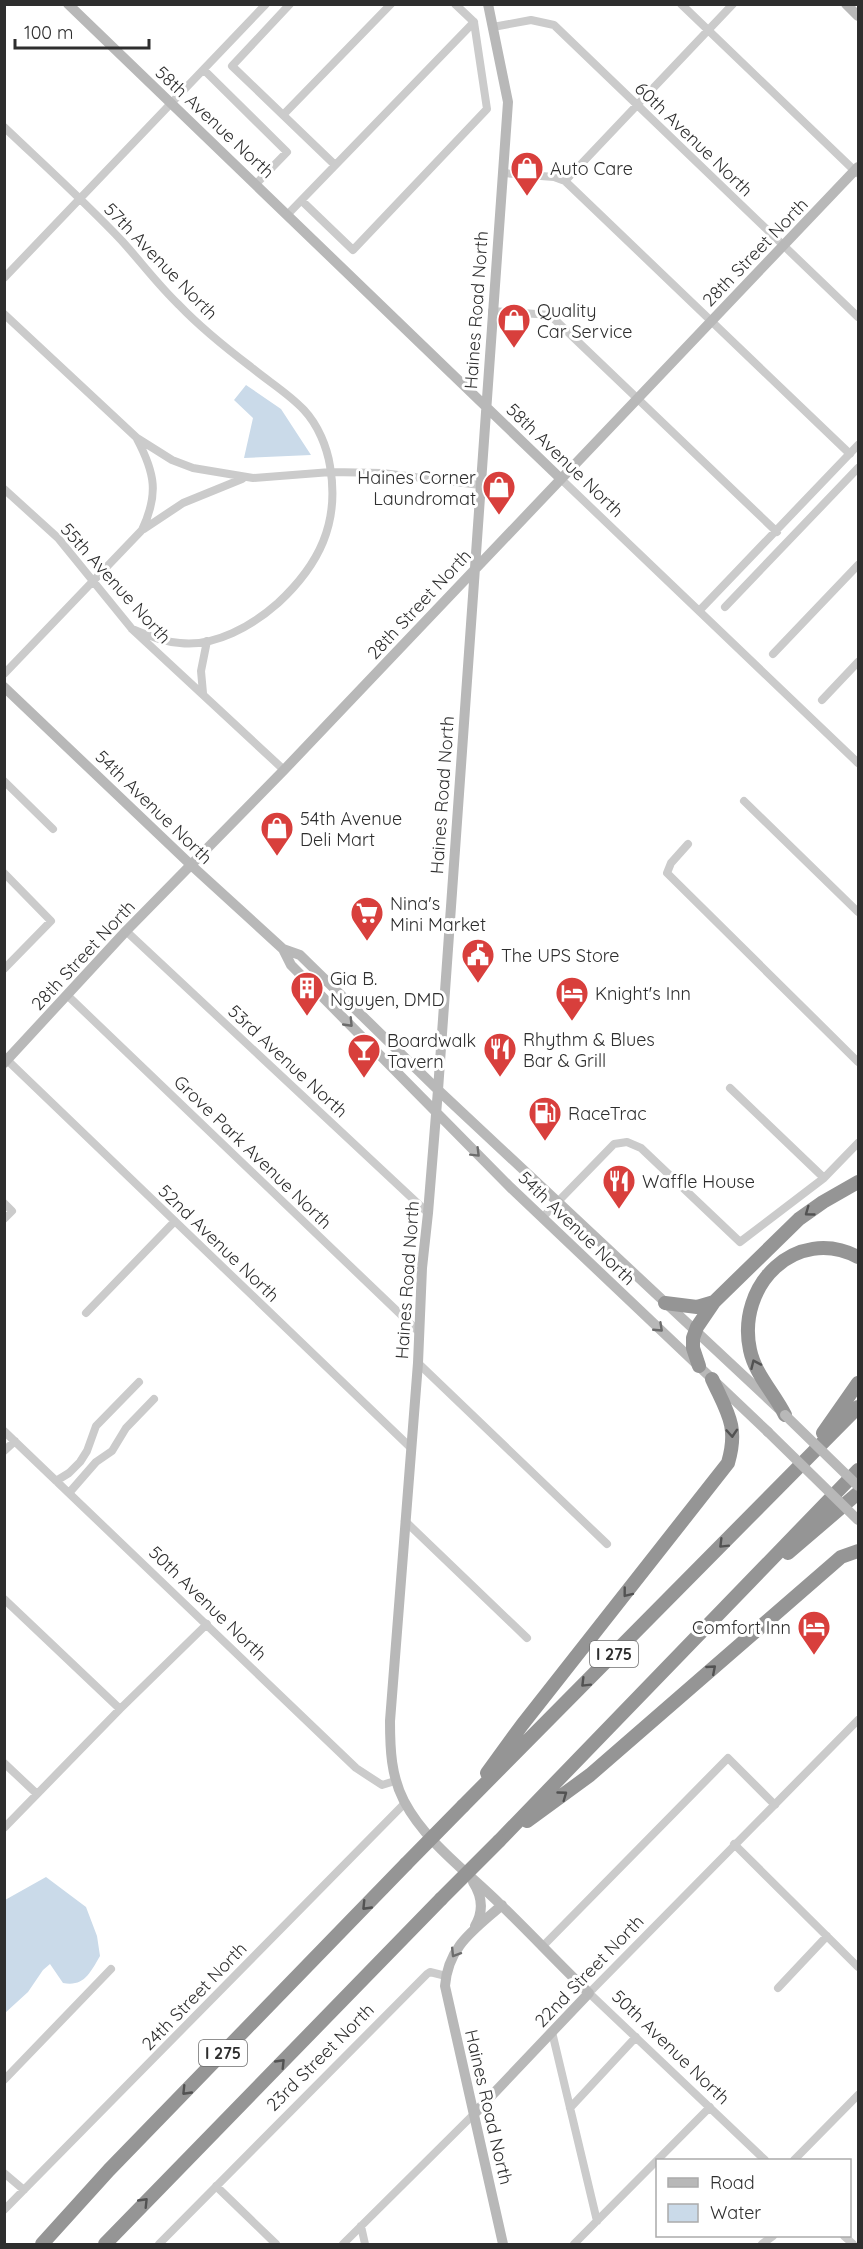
<svg xmlns="http://www.w3.org/2000/svg" width="863" height="2249" font-family="Quicksand,sans-serif">
<style>
.water{fill:#cadae9}
.lines{fill:none;stroke-linecap:round;stroke-linejoin:round}
.street{stroke:#cbcbcb;stroke-width:8}
.secondary{stroke:#b8b8b8;stroke-width:10}
.highway{stroke:#959595;stroke-width:14}
.secondary-bridge{stroke:#b8b8b8;stroke-width:10}
.highway-bridge{stroke:#959595;stroke-width:14}
.oneway{stroke:#6c6c6c}
.oneway2{stroke:#525252}
.labels{text-anchor:middle;dominant-baseline:central;stroke-width:6;stroke-linejoin:round;paint-order:stroke}
.shield{fill:#fff;stroke:#6d6d6d;stroke-width:1.5}
.shield-label{font-size:16px;font-weight:bold;fill:#2e2e2e}
.street-label{font-size:18px;fill:#2e2e2e;stroke:#fff}
.poi-label{font-size:18px;fill:#2e2e2e;stroke:#fff;text-anchor:start}
</style>
<rect width="100%" height="100%" fill="#fff"/>
<!-- water -->
<path class="water" d="M246,385L281,409L311,455L244,458L253,418L234,400Z
M46,1877L86,1907L97,1936L100,1956C90,1973 84,1987 63,1983L50,1964L43,1970L28,1992L5,2013V1900Z"/>
<g class="lines">
<!-- street -->
<path class="street" d="M290,4L232,66L335,165
M455,4L474,22
M681,4L857,173
M493,27L531,20L554,25L858,317
M204,70L287,152L256,184
M284,114L391,4
M4,127C44,165 84,201 122,241C141,262 158,285 179,305C201,328 226,348 251,367C269,382 288,393 304,410C318,425 327,447 330,466C340,523 319,565 278,603C252,626 215,647 180,643C163,642 148,635 132,629
M503,173L554,177L565,181L850,454
M565,181L733,4
M302,201L353,250L487,109L474,22
M288,214L474,22
M4,278L266,4
M492,311L550,315L777,532
M4,314L137,438L172,460L193,468L253,478L331,472L382,473L480,485
M561,479L858,763
M4,489L58,538L132,629L284,770
M144,529L183,503L242,479
M725,607L858,468
M699,611L858,445
M773,654L858,565
M4,674L142,530C159,494 155,473 137,439
M203,693L201,671L207,641
M822,700L858,662
M4,781L53,829
M744,801L858,912
M688,844L671,863L667,873L858,1062
M4,873L51,921L4,969
M126,931L428,1213
M67,995L419,1332
M4,1057L410,1447
M730,1088L824,1178
M4,1203L12,1211L4,1219
M542,1218L614,1144L627,1142L641,1148L740,1242L824,1178L858,1143
M86,1313L175,1221
M418,1363L607,1544
M4,1431L356,1768L382,1785L395,1781
M4,1451L15,1441
M56,1481L69,1473L80,1462L87,1451L96,1426L139,1382
M69,1493L96,1462L112,1451L126,1428L154,1399
M405,1521L527,1638
M4,1599L120,1709
M4,1763L37,1794
M4,1828L120,1709L207,1624
M734,1844L858,1967
M542,1947L728,1758L775,1805
M778,1988L827,1936
M552,2032L597,2221
M4,2080L111,1969
M570,2108L636,2037
M765,2160L589,1993L858,1720
M794,2160L858,2095
M4,2173L24,2190
M216,2186L276,2244
M4,2210L405,1803
M361,2226L365,2244
M844,2236L853,2244
M159,2244L427,1974L430,1972L446,1976
M343,2244L475,2113
M574,2244L710,2107
M762,2244L773,2236"/>
<!-- secondary -->
<path class="secondary" d="M68,4L561,479
M846,4L858,16
M4,687L191,865L283,949L300,955L438,1090L778,1408
M283,949L291,965L510,1187L768,1432
M4,1063L126,931L284,770L858,167
M473,1882C482,1896 484,1911 475,1926
M502,1905C474,1930 448,1946 445,1986L503,2244
M475,2113L589,1993C559,1964 531,1934 501,1905C469,1873 426,1843 404,1801C391,1776 390,1749 390,1721L418,1363L422,1268L428,1213L438,1090L508,102L488,4"/>
<!-- highway -->
<path class="highway" d="M665,1303L697,1307L714,1302
M699,1366L693,1348V1338L697,1327L714,1302L799,1219L823,1202L858,1182
M785,1415C774,1393 755,1374 750,1350C736,1285 796,1225 858,1257
M823,1433L858,1383
M788,1553L858,1493
M487,1773L522,1725L728,1463C739,1426 727,1412 712,1379
M463,1806L858,1407
M527,1821L590,1775L841,1557L858,1551
M499,1841L858,1470
M42,2244L109,2170L406,1864
M105,2244L441,1899"/>
<!-- secondary-bridge -->
<path class="secondary-bridge" d="M785,1415L858,1486
M768,1432L858,1520"/>
<!-- highway-bridge -->
<path class="highway-bridge" d="M406,1864L463,1806
M441,1899L499,1841"/>
</g>
<!-- one-way arrows -->
<defs><path id="oneway-chevron" d="M-2-3.5L2.5 0L-2 3.5" fill="none" stroke-width="1.6" stroke-linecap="round" stroke-linejoin="round" transform="scale(1.5)"/></defs>
<g class="oneway">
<use href="#oneway-chevron" transform="translate(349 1023) rotate(46)"/>
<use href="#oneway-chevron" transform="translate(476 1153) rotate(45)"/>
<use href="#oneway-chevron" transform="translate(659 1328) rotate(43)"/>
<use href="#oneway-chevron" transform="translate(455 1953) rotate(122)"/>
</g>
<g class="oneway2">
<use href="#oneway-chevron" transform="translate(809 1212) rotate(144)"/>
<use href="#oneway-chevron" transform="translate(755 1364) rotate(-114)"/>
<use href="#oneway-chevron" transform="translate(732 1433) rotate(86)"/>
<use href="#oneway-chevron" transform="translate(723 1544) rotate(135)"/>
<use href="#oneway-chevron" transform="translate(627 1593) rotate(128)"/>
<use href="#oneway-chevron" transform="translate(712 1669) rotate(-41)"/>
<use href="#oneway-chevron" transform="translate(585 1683) rotate(135)"/>
<use href="#oneway-chevron" transform="translate(563 1795) rotate(-36)"/>
<use href="#oneway-chevron" transform="translate(366 1906) rotate(134)"/>
<use href="#oneway-chevron" transform="translate(281 2063) rotate(-46)"/>
<use href="#oneway-chevron" transform="translate(186 2091) rotate(134)"/>
<use href="#oneway-chevron" transform="translate(144 2202) rotate(-46)"/>
</g>
<!-- icons -->
<defs>
<g id="shop-pin" transform="scale(1.725)"><path d="M0 17L-7.5 6A9.5 9.5 0 1 1 7.5 6Z" fill="#d83f3c" stroke="#fff"/><path d="M-5-2.5h2.3a2.7 3.5 0 0 1 5.4 0H5L5.5 6h-11ZM-1.5-2.5h3a1.5 2.3 0 0 0-3 0Z" fill="#fff"/></g>
<g id="supermarket-pin" transform="scale(1.725)"><path d="M0 17L-7.5 6A9.5 9.5 0 1 1 7.5 6Z" fill="#d83f3c" stroke="#fff"/><path d="M-6-5.5h2.5l.6 2H6L4.5 2H-2.5L-4.4-4H-6ZM-1.5 3.2a1.3 1.3 0 1 0 .1 0ZM3 3.2a1.3 1.3 0 1 0 .1 0Z" fill="#fff"/></g>
<g id="civic-pin" transform="scale(1.725)"><path d="M0 17L-7.5 6A9.5 9.5 0 1 1 7.5 6Z" fill="#d83f3c" stroke="#fff"/><path d="M-.6-6.5H3V-4.5H.6V-3L4-1V1h2V6H-6V1h2V-1L-.6-3ZM-1.2 2.5V6h2.4V2.5Z" fill="#fff"/></g>
<g id="building-pin" transform="scale(1.725)"><path d="M0 17L-7.5 6A9.5 9.5 0 1 1 7.5 6Z" fill="#d83f3c" stroke="#fff"/><path d="M-4-6H4V6H1V3H-1V6H-4ZM-2.5-4.3h1.7v1.8h-1.7ZM.8-4.3h1.7v1.8H.8ZM-2.5-1h1.7V.8h-1.7ZM.8-1h1.7V.8H.8Z" fill="#fff"/></g>
<g id="hotel-pin" transform="scale(1.725)"><path d="M0 17L-7.5 6A9.5 9.5 0 1 1 7.5 6Z" fill="#d83f3c" stroke="#fff"/><path d="M-6-4.5h1.5V1H6V5H4.5V3h-9V5H-6ZM-4 0a1.8 1.8 0 1 1 3.6 0ZM.5 0V-2.5h3Q6-2.5 6 0Z" fill="#fff"/></g>
<g id="restaurant-pin" transform="scale(1.725)"><path d="M0 17L-7.5 6A9.5 9.5 0 1 1 7.5 6Z" fill="#d83f3c" stroke="#fff"/><path d="M-5-6h1v4h1v-4h1v4h1v-4h1v5L-1.5 .5V6h-2V.5L-5-1ZM5-6V6H3V1.5H1.5Q1.5-4 5-6Z" fill="#fff"/></g>
<g id="bar-pin" transform="scale(1.725)"><path d="M0 17L-7.5 6A9.5 9.5 0 1 1 7.5 6Z" fill="#d83f3c" stroke="#fff"/><path d="M-6-5H6L.8 .8V4.5H3.5V6h-7V4.5H-.8V.8Z" fill="#fff"/></g>
<g id="fuel-pin" transform="scale(1.725)"><path d="M0 17L-7.5 6A9.5 9.5 0 1 1 7.5 6Z" fill="#d83f3c" stroke="#fff"/><path d="M-5.5-6h7V0h2V4h1.3V-2.5L3-4.5l.8-.8L6-3V5H2.5V1h-1V6h-7ZM-4.2-4.7v3.2H.2V-4.7Z" fill="#fff"/></g>
</defs>
<g fill-rule="evenodd">
<use href="#shop-pin" x="527" y="168"/>
<use href="#shop-pin" x="514" y="320"/>
<use href="#shop-pin" x="499" y="487"/>
<use href="#shop-pin" x="277" y="828"/>
<use href="#supermarket-pin" x="367" y="913"/>
<use href="#civic-pin" x="478" y="955"/>
<use href="#building-pin" x="307" y="988"/>
<use href="#hotel-pin" x="572" y="993"/>
<use href="#restaurant-pin" x="500" y="1049"/>
<use href="#bar-pin" x="364" y="1050"/>
<use href="#fuel-pin" x="545" y="1113"/>
<use href="#restaurant-pin" x="619" y="1181"/>
<use href="#hotel-pin" x="814" y="1627"/>
</g>
<g class="labels">
<!-- shield labels -->
<g class="shield">
<rect x="590" y="1641" width="48" height="26" rx="4.5"/>
<rect x="199" y="2040" width="48" height="26" rx="4.5"/>
</g>
<g class="shield-label">
<text x="614" y="1654">I 275</text>
<text x="223" y="2053">I 275</text>
</g>
<!-- street labels -->
<g class="street-label">
<text transform="translate(215 122) rotate(43)">58th Avenue North</text>
<text transform="translate(694 139) rotate(44)">60th Avenue North</text>
<text transform="translate(755 252) rotate(-46)">28th Street North</text>
<text transform="translate(161 261) rotate(46)">57th Avenue North</text>
<text transform="translate(476 310) rotate(-86)">Haines Road North</text>
<text transform="translate(565 460) rotate(44)">58th Avenue North</text>
<text transform="translate(116 583) rotate(48)">55th Avenue North</text>
<text transform="translate(419 604) rotate(-47)">28th Street North</text>
<text transform="translate(442 795) rotate(-86)">Haines Road North</text>
<text transform="translate(154 807) rotate(44)">54th Avenue North</text>
<text transform="translate(83 955) rotate(-47)">28th Street North</text>
<text transform="translate(288 1061) rotate(43)">53rd Avenue North</text>
<text transform="translate(253 1152) rotate(44)">Grove Park Avenue North</text>
<text transform="translate(577 1228) rotate(44)">54th Avenue North</text>
<text transform="translate(219 1243) rotate(44)">52nd Avenue North</text>
<text transform="translate(407 1280) rotate(-86)">Haines Road North</text>
<text transform="translate(208 1603) rotate(44)">50th Avenue North</text>
<text transform="translate(589 1971) rotate(-46)">22nd Street North</text>
<text transform="translate(194 1996) rotate(-46)">24th Street North</text>
<text transform="translate(671 2047) rotate(44)">50th Avenue North</text>
<text transform="translate(320 2057) rotate(-45)">23rd Street North</text>
<text transform="translate(489 2107) rotate(77)">Haines Road North</text>
</g>
<!-- poi labels -->
<g class="poi-label">
<text x="550" y="168">Auto Care</text>
<text x="537" y="310">Quality<tspan x="537" dy="21">Car Service</tspan></text>
<text x="476" y="477" text-anchor="end">Haines Corner<tspan x="476" dy="21">Laundromat</tspan></text>
<text x="300" y="818">54th Avenue<tspan x="300" dy="21">Deli Mart</tspan></text>
<text x="390" y="903">Nina's<tspan x="390" dy="21">Mini Market</tspan></text>
<text x="501" y="955">The UPS Store</text>
<text x="330" y="978">Gia B.<tspan x="330" dy="21">Nguyen, DMD</tspan></text>
<text x="595" y="993">Knight's Inn</text>
<text x="523" y="1039">Rhythm &amp; Blues<tspan x="523" dy="21">Bar &amp; Grill</tspan></text>
<text x="387" y="1040">Boardwalk<tspan x="387" dy="21">Tavern</tspan></text>
<text x="568" y="1113">RaceTrac</text>
<text x="642" y="1181">Waffle House</text>
<text x="791" y="1627" text-anchor="end">Comfort Inn</text>
</g>
</g>
<!-- border -->
<rect width="863" height="2249" fill="none" stroke="#2e2e2e" stroke-width="12"/>
<!-- legend -->
<rect x="656" y="2159" width="195" height="78" fill="#ffffff" stroke="#ababab" stroke-width="1.5"/>
<rect x="668" y="2178" width="30" height="9" fill="#b8b8b8" stroke="#ababab" stroke-width="1.5"/>
<text x="710" y="2189" font-size="18" fill="#2e2e2e">Road</text>
<rect x="668" y="2204" width="30" height="18" fill="#cadae9" stroke="#ababab" stroke-width="1.5"/>
<text x="710" y="2219" font-size="18" fill="#2e2e2e">Water</text>
<!-- scale -->
<path d="M15 39v9h134v-9" fill="none" stroke="#2e2e2e" stroke-width="3"/>
<text x="24" y="39" font-size="18" fill="#2e2e2e" stroke="#ffffff" stroke-width="4.5" paint-order="stroke">100 m</text>
</svg>
